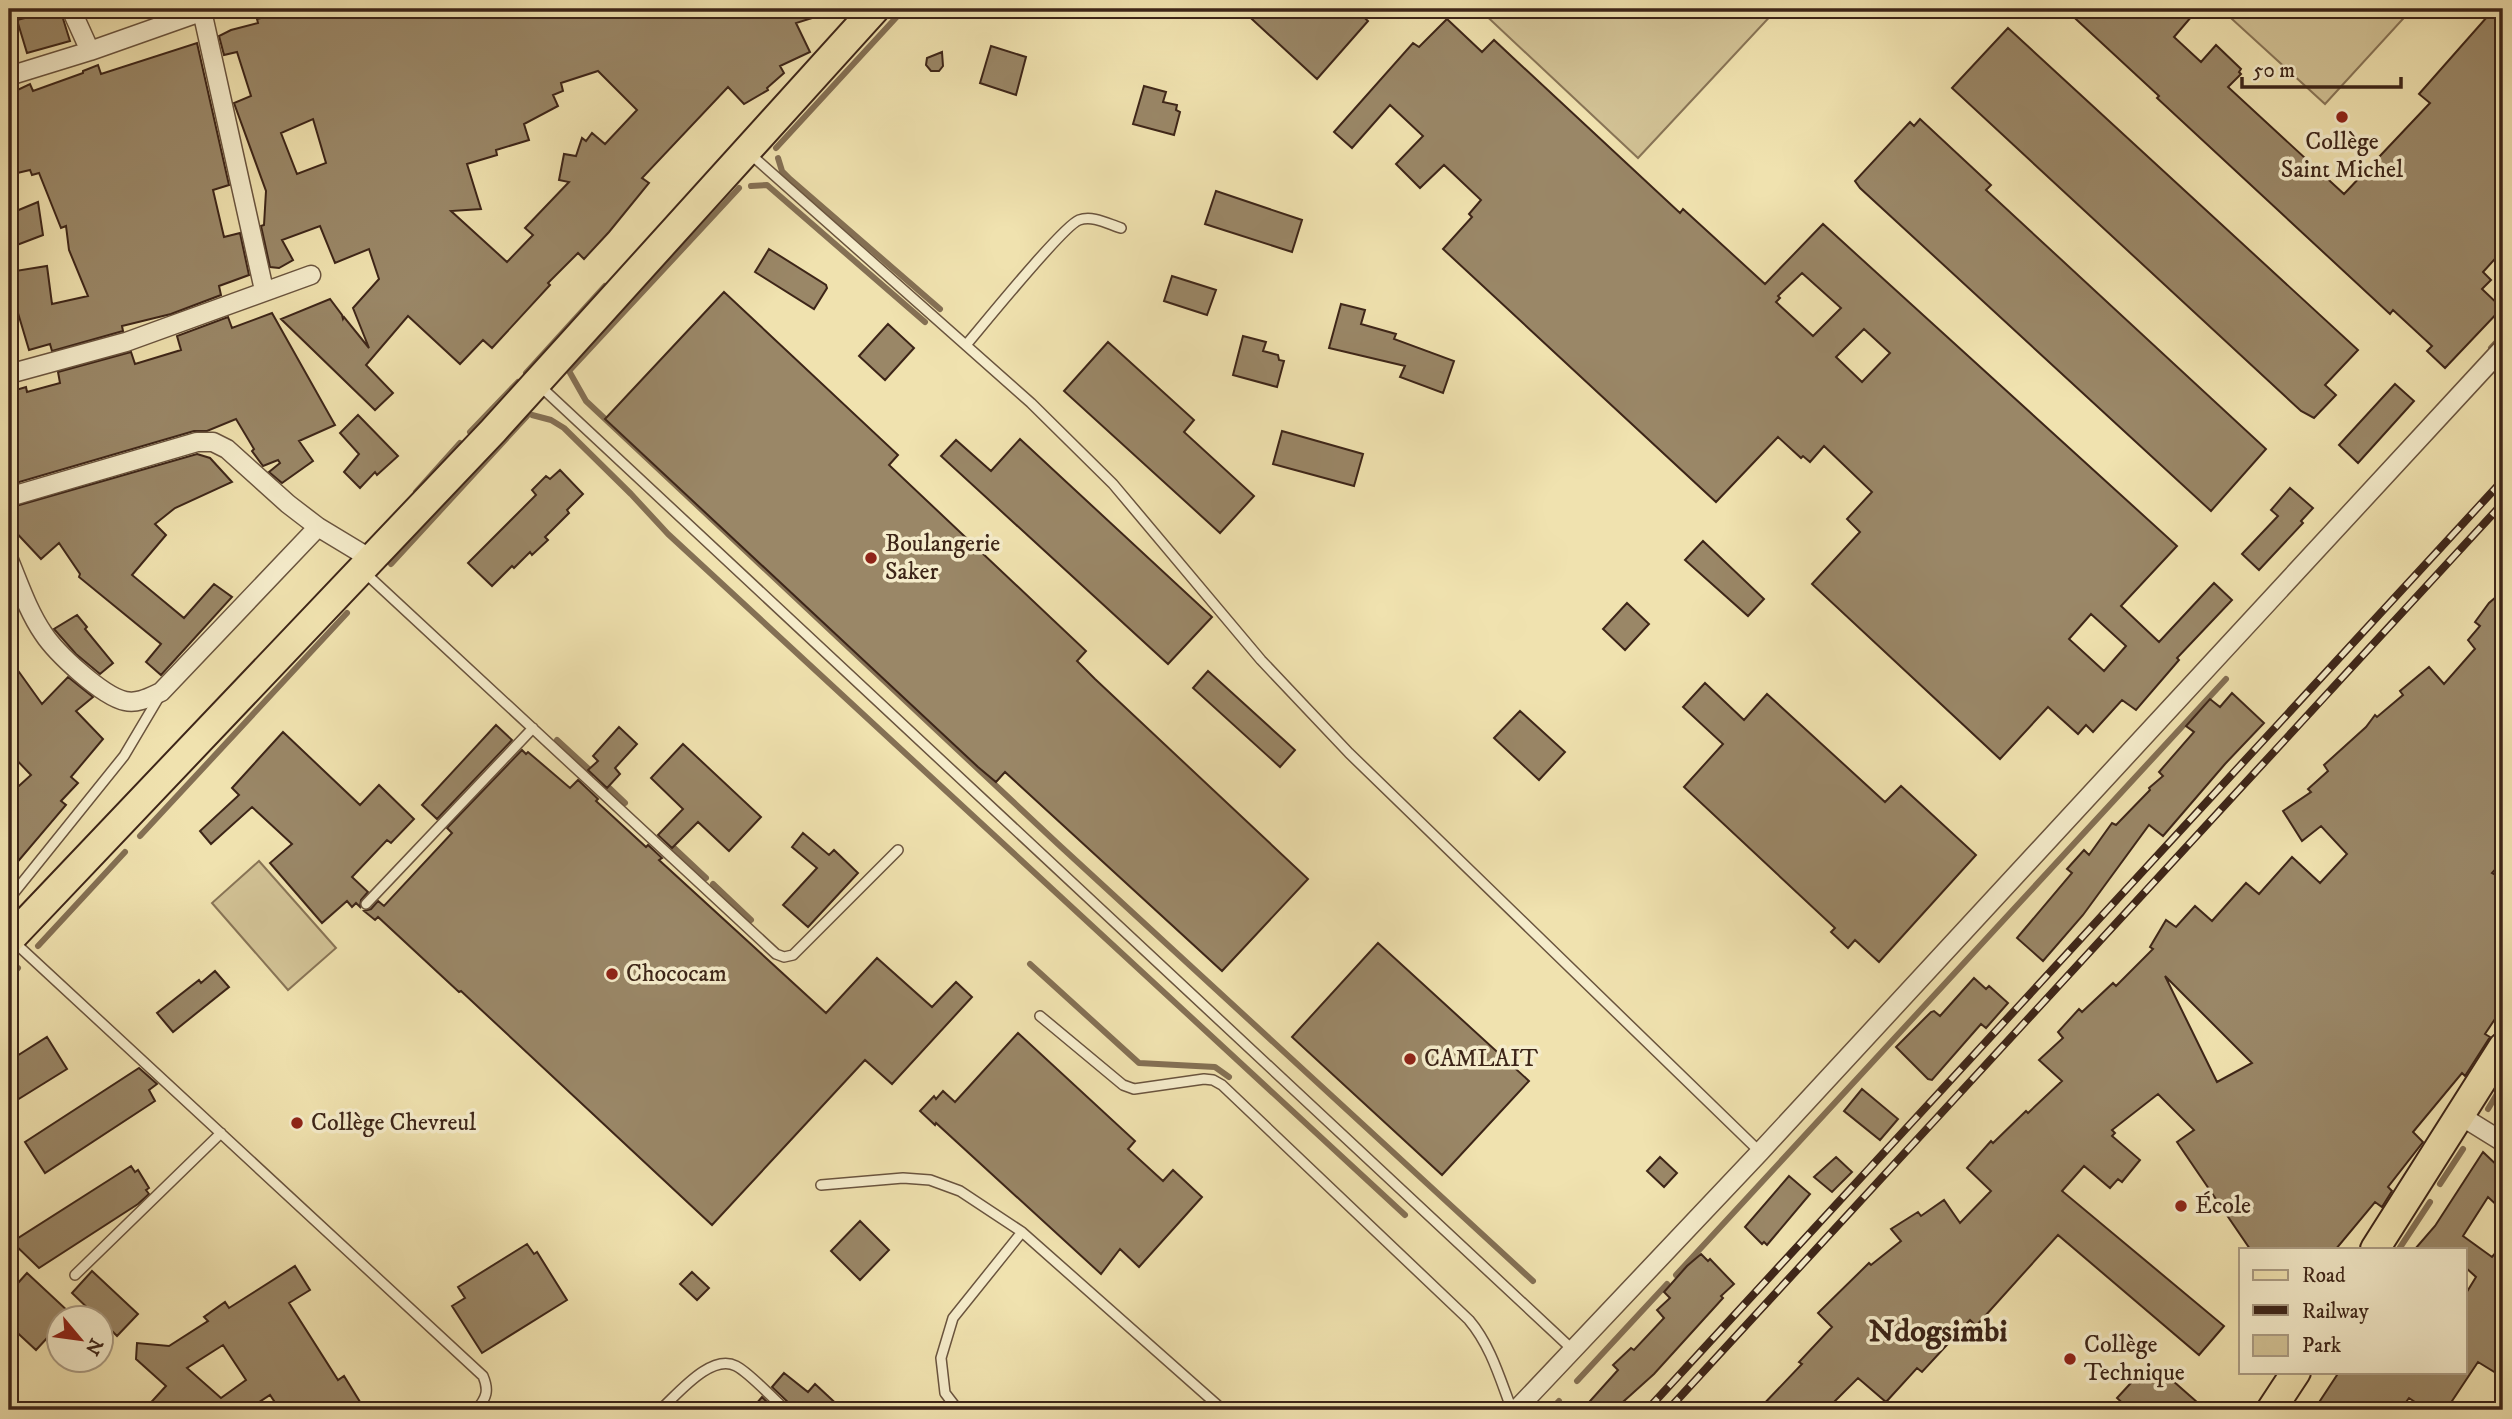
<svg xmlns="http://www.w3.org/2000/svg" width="2512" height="1419" font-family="'IM FELL DW Pica',serif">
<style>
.park{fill:#d2c295;stroke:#887456;stroke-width:2}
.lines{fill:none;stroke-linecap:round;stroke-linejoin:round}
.stream{stroke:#847054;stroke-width:6}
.building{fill:#9a8767;stroke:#3d2518;stroke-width:2;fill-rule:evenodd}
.lane-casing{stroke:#6a543e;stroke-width:12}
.street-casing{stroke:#6a543e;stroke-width:21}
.primary-casing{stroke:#3d2518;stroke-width:32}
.lane{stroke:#f5eccb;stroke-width:9}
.street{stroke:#f5eccb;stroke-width:18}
.primary{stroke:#f0e2af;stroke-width:28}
.rail-casing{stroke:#3d2518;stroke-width:8}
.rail{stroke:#f5eccb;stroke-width:5;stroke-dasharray:16;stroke-linecap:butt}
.poi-dot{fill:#8f2418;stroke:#f5eccb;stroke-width:2.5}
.labels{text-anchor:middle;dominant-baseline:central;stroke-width:7;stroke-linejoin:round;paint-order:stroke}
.poi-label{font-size:24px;fill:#3d2518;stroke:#f5eccb;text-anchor:start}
.district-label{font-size:32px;font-weight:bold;fill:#3d2518;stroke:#f5eccb}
</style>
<rect width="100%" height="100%" fill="#f0e2af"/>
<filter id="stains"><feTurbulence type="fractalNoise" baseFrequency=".00286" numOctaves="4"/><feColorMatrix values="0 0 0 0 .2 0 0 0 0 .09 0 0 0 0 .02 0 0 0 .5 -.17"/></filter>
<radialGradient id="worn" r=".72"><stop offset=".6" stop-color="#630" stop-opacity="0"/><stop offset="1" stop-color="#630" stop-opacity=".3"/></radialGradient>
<!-- park -->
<path class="park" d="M1479,9H1777L1638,158Z
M2221,9H2412L2325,104Z
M259,861L336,948L288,990L212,903Z"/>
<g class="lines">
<!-- stream -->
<path class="stream" d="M776,148L904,9
M778,158L782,171L790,179L940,309
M751,186L767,185L925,322
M739,188L569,371L586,401L1058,844L1533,1281
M2491,348L2503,335
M526,373L605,286
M532,415L551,420L564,428L631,494L668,534L1405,1215
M470,432L518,382
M416,492L460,443
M391,564L527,416
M557,740L593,773
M604,783L625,803
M140,836L347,613
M673,847L706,878
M713,884L751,920
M38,946L125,852
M1030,964L1139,1063L1215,1067L1229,1077
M9,978L18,968
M2488,1109L2503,1084
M2440,1184L2463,1149
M2399,1249L2430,1202
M1676,1275L2226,679
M1577,1381L1667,1284
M1551,1410L1559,1401"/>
</g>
<!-- building -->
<path class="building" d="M60,9L70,41L27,53L17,20Z
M296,9H827L828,13L796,23L810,52L780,66L784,73L767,88L768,90L744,104L728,87L642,178L649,183L609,232L584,259L578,253L548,283L550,285L492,348L483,340L460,364L408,316L366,365L393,393L375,410L281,319L330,299L342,315L343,319L344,317L369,348L353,308L379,279L369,249L335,263L320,226L282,240L293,260L279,268L270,267L261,226L264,225L266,191L234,103L251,96L237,52L224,55L219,36L231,30L258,23L257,19ZM598,71L637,110L605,144L592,133L586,141L582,138L576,156L564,154L559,180L569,182L525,228L533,235L507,262L451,211L481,209L467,164L497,155L496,150L529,140L524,124L558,106L553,95L563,91L561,83ZM313,119L326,163L297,174L281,133Z
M1241,9H1355L1368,21L1317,79Z
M2065,9H2198L2174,37L2201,62L2216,45L2241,69L2239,72L2241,74L2228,87L2344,194L2430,103L2419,94L2494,9H2503V250L2483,272L2491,280L2482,289L2502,308L2445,368L2427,351L2432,346L2393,310L2390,314L2157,98L2159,96Z
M1447,19L1482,52L1494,40L1680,213L1683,209L1765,284L1823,224L2177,546L2121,606L2159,642L2214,583L2232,600L2177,658L2179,660L2136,710L2122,700L2093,732L2086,725L2078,734L2048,707L2000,759L1812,584L1860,532L1847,519L1872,492L1824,446L1810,462L1803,456L1801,458L1778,437L1716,502L1443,249L1472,217L1469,214L1481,200L1444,165L1420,188L1396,164L1423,136L1390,105L1352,148L1334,132L1413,43L1419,47ZM1802,273L1841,308L1813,336L1776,302L1780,298L1778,296ZM1864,329L1890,353L1862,382L1836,357ZM2091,614L2126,646L2104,671L2069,639Z
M2008,28L2358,350L2325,385L2336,395L2314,418L2301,411L1952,88Z
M197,43L229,185L213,190L224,237L240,233L249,275L219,286L221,295L171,314L122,326L123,331L52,351L50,344L29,350L15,303L9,305V272L47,266L52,304L88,296L69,250L66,226L61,228L39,173L32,175L30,170L9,175V94L30,84L33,91L83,73V71L98,65L101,74Z
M991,46L1026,57L1016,95L980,83Z
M942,52L943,66L939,71H931L926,65L927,58Z
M1144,86L1166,92L1163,102L1177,105L1176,110L1180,112L1174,135L1133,124Z
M1920,119L1991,185L1986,190L2266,449L2211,511L1860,188L1855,181L1910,122L1914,126Z
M1216,191L1302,220L1292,252L1205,224Z
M38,202L43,235L9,248V214Z
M769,249L826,285L827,288L814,309L755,272Z
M1172,276L1216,290L1207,315L1164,301Z
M724,292L898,455L889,465L1086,651L1077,661L1095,679L1308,879L1222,971L1005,772L996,782L978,767L605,419Z
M1341,304L1365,310L1361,324L1396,334L1394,339L1454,361L1443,393L1400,377L1405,366L1329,348Z
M272,313L335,425L299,441L313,461L282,483L269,472L280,463L278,460L263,466L252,451L254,449L236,419L207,431H194L9,485V392L26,387L27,392L60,383L58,372L131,352L135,364L181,350L177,336L228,317L232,328Z
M888,324L914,348L885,380L859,356Z
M1243,336L1266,342L1263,351L1278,355L1279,360L1284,361L1277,387L1233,375Z
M1108,342L1194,420L1184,432L1254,496L1220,533L1064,391Z
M2395,384L2414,401L2358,463L2339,445Z
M358,415L398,456L377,475L375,472L360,488L344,472L359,454L340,433Z
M1282,431L1363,454L1354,486L1273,464Z
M1020,439L1212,617L1168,664L941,456L956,440L991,471Z
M197,454L210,458L232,482L175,508L155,524L166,535L132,575L184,618L214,584L232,597L161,675L146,662L161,644L79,577L80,574L59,543L41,559L9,525V508Z
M560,470L583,494L567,510L569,513L545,537L548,540L532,555L530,552L514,568L512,566L492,586L468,563L536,495L532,490L546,476L550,479Z
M2290,488L2313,508L2301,521L2303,523L2259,570L2242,554L2278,516L2271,510Z
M1703,541L1764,599L1748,616L1685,560Z
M2503,591V861L2492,873L2503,879V1007L2485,1034L2490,1037L2465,1076L2462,1073L2413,1132L2423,1142L2388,1187L2392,1191L2382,1207L2375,1202L2336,1249H2250L2177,1142L2194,1130L2158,1094L2112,1130L2115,1133L2112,1136L2140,1160L2122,1182L2118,1179L2110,1188L2084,1166L2062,1191L2224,1326L2199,1355L2058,1235L1976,1326L1970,1320L1922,1372L1917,1368L1886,1402L1858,1378L1835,1401L1844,1410H1758L1802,1364L1799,1362L1832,1327L1818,1313L1869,1263L1871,1265L1901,1241L1891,1229L1918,1212L1921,1216L1944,1200L1960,1223L1991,1191L1967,1168L1991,1141L1993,1143L2026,1111L2028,1113L2062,1081L2039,1060L2063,1038L2058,1032L2079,1009L2082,1012L2113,983L2116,986L2153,949L2150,947L2166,920L2176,927L2195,906L2212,921L2246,883L2259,894L2292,857L2320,883L2347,854L2321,826L2302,841L2283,811L2311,792L2308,789L2328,771L2324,765L2366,727L2375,715L2377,717L2403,695L2400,691L2429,667L2444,684L2473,651L2475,649L2468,640L2480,626L2475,622L2489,603ZM2165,976L2252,1063L2217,1082Z
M1627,603L1649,624L1625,650L1603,629Z
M77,615L87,627L85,629L113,663L100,674L76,654L54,629Z
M9,658L42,704L68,677L93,697L76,711L103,739L71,777L78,783L61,801L66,805L9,872V795L31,775L9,752Z
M1208,671L1295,750L1280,767L1193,688Z
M1705,683L1744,720L1767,694L1885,802L1901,786L1976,855L1879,962L1855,940L1848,948L1831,932L1835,928L1684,787L1723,744L1683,707Z
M2232,693L2264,723L2225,764L2163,836L2149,825L2083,915L2043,961L2017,938L2072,873L2067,869L2084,850L2089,855L2112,823L2116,825L2150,790L2149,788L2163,776L2159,772L2194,732L2186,726L2210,699L2220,707Z
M1520,711L1565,752L1539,780L1494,738Z
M496,725L512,740L437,819L422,805Z
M619,727L637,744L615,768L620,774L607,788L588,770L598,761L593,756Z
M283,732L360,805L379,785L414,819L391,843L387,840L352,877L368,892L361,900L360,907L356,903L352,907L347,901L322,923L270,863L292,844L252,807L211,844L200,831L239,795L232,788Z
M683,744L761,817L729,851L698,822L672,848L658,835L683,809L651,778Z
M522,750L526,754L528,752L570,788L578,780L598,799L596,801L646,847L648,845L662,858L659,860L826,1013L877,958L932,1007L956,982L972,997L892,1084L865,1060L712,1225L461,991L459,992L378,917L375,920L364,911L371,909L378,901L384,906L452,833L447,828Z
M803,833L829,855L834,850L858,873L808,927L783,905L817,868L792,847Z
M1378,943L1529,1081L1442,1175L1292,1037Z
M215,971L229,987L173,1032L157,1013L199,980L201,983Z
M1974,978L1986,989L1989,986L2008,1003L1986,1028L1981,1024L1932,1080L1928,1079L1896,1047L1931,1012L1934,1011L1940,1016Z
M1018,1033L1135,1141L1128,1149L1163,1181L1173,1170L1202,1197L1139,1267L1120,1249L1101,1274L936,1123L935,1125L920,1111L934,1096L936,1099L943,1091L955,1102Z
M47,1037L67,1069L9,1105V1061Z
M139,1068L157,1084L149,1090L155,1101L45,1173L25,1142Z
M1862,1089L1898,1119L1880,1140L1844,1111Z
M2483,1152L2503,1171V1211L2488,1197L2463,1236L2492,1257L2503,1244V1366L2496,1373L2478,1362L2446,1410H2427L2409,1398L2400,1410H2314L2339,1372H2465V1295L2476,1277L2465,1267V1249H2415L2435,1226Z
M1660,1157L1677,1173L1664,1187L1647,1171Z
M1836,1157L1852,1172L1832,1192L1814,1177Z
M131,1166L135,1172L138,1170L149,1188L146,1190L149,1194L138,1204L39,1268L12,1242Z
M1789,1176L1810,1194L1767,1245L1764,1242L1762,1244L1745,1227Z
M860,1221L889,1250L860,1280L831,1251Z
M527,1244L534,1254L537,1252L567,1300L482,1353L452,1306L465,1298L458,1287Z
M1701,1254L1708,1261L1710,1259L1734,1284L1721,1296L1723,1298L1654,1374L1614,1410H1582L1618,1370L1613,1365L1631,1348L1634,1350L1664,1318L1657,1310L1670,1298L1664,1292L1687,1266Z
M295,1266L310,1290L289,1303L338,1380L344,1376L365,1410H280L270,1395L247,1410H144L166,1386L136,1359L137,1343L169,1346L208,1321L204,1317L225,1302L229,1308ZM223,1345L246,1380L221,1398L187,1368Z
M92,1271L138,1314L117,1336L102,1321V1318H98L72,1293Z
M692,1272L709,1288L697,1300L680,1284Z
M27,1273L70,1313L66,1318H60V1324L36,1350L9,1325V1293Z
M2142,1371L2157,1384L2164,1373L2206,1410H2130L2117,1398Z
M784,1373L808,1392L815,1384L843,1410H793L791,1405L772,1387Z
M762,1397L770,1405L776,1410H751Z"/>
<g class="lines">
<!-- lane casing -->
<g class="lane-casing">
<path id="lane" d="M748,152L1031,403L1113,484L1261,660L1349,753L1760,1152
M966,345C983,325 1063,226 1079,220C1093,215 1108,224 1121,228
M540,386L1573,1350
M363,571L776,954L784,957L793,955L898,850
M9,899L124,756L159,697
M366,904L533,728
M12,940L483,1376C489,1390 487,1398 476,1410
M1040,1016L1123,1085L1134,1089L1204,1079L1213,1080L1222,1085L1469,1320C1491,1346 1500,1379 1512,1410
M821,1185L903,1178L930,1180L960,1191L1022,1232L1223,1410
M75,1275L221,1133
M660,1410C678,1394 711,1353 736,1366C750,1373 773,1399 786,1410
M958,1410L945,1393L941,1358L953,1318L1022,1232"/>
</g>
<!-- street casing -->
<g class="street-casing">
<path id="street" d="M71,9L90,51
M202,11L264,290
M9,76L90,51L209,9
M9,374L126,342L311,275
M9,497L197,442H213L227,449L288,504L318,527L371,559
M9,560C19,584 28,611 43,633C56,653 102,696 125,701C138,704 150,697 161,692L318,527
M2461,1116L2503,1142
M1516,1410L1760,1152L2503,348"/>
</g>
<!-- primary casing -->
<g class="primary-casing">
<path id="primary" d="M9,940L493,431L875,9
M2375,1249L2503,1047
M2271,1410L2296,1372"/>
</g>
<!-- lane -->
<use href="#lane" class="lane"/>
<!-- street -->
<use href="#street" class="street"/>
<!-- primary -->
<use href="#primary" class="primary"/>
<!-- rail casing -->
<g class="rail-casing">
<path id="rail" d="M1647,1410L2503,480
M1668,1410L2503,503"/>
</g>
<!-- rail -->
<use href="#rail" class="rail"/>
</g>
<!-- markers -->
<g class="poi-dot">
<circle cx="2342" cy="117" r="7"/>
<circle cx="871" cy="558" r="7"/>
<circle cx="612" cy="974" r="7"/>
<circle cx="1410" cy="1059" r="7"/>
<circle cx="297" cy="1123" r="7"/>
<circle cx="2181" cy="1206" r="7"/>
<circle cx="2070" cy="1359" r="7"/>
</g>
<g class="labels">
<!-- poi labels -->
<g class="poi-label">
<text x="2342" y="142" text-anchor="middle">Collège<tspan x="2342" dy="28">Saint Michel</tspan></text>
<text x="885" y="544">Boulangerie<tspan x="885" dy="28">Saker</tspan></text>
<text x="626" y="974">Chococam</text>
<text x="1424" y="1059">CAMLAIT</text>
<text x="311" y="1123">Collège Chevreul</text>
<text x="2195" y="1206">École</text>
<text x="2084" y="1345">Collège<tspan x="2084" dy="28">Technique</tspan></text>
</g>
<!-- district labels -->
<g class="district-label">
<text x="1938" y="1332">Ndogsimbi</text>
</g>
</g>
<!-- margin -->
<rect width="2512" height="1419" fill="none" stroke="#f0e2af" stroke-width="35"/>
<rect x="10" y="10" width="2491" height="1398" fill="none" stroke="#3d2518" stroke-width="3.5"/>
<rect x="18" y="18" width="2477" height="1384" fill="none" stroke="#3d2518" stroke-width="2"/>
<!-- legend -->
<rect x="2239" y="1248" width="228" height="126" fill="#f5eccb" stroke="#ab9c83" stroke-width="2"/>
<rect x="2253" y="1270" width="35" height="10" fill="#f0e2af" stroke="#ab9c83" stroke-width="2"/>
<text x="2302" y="1282" font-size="21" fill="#3d2518">Road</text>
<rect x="2253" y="1305" width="35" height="10" fill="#3d2518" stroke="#ab9c83" stroke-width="2"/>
<text x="2302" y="1318" font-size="21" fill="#3d2518">Railway</text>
<rect x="2253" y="1335" width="35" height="21" fill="#d2c295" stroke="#ab9c83" stroke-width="2"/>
<text x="2302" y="1352" font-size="21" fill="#3d2518">Park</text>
<!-- north arrow -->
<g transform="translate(80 1339) rotate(119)"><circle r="33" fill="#f5eccb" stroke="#ab9c83" stroke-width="2"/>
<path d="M0-5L12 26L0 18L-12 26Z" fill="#8f2418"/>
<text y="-10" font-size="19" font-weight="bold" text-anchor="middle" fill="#3d2518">N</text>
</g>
<!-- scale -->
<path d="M2242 77v10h159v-10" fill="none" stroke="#3d2518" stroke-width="3.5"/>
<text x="2253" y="77" font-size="21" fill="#3d2518" stroke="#f5eccb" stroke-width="5" paint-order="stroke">50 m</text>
<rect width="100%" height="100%" filter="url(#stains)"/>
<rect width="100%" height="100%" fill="url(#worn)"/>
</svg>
